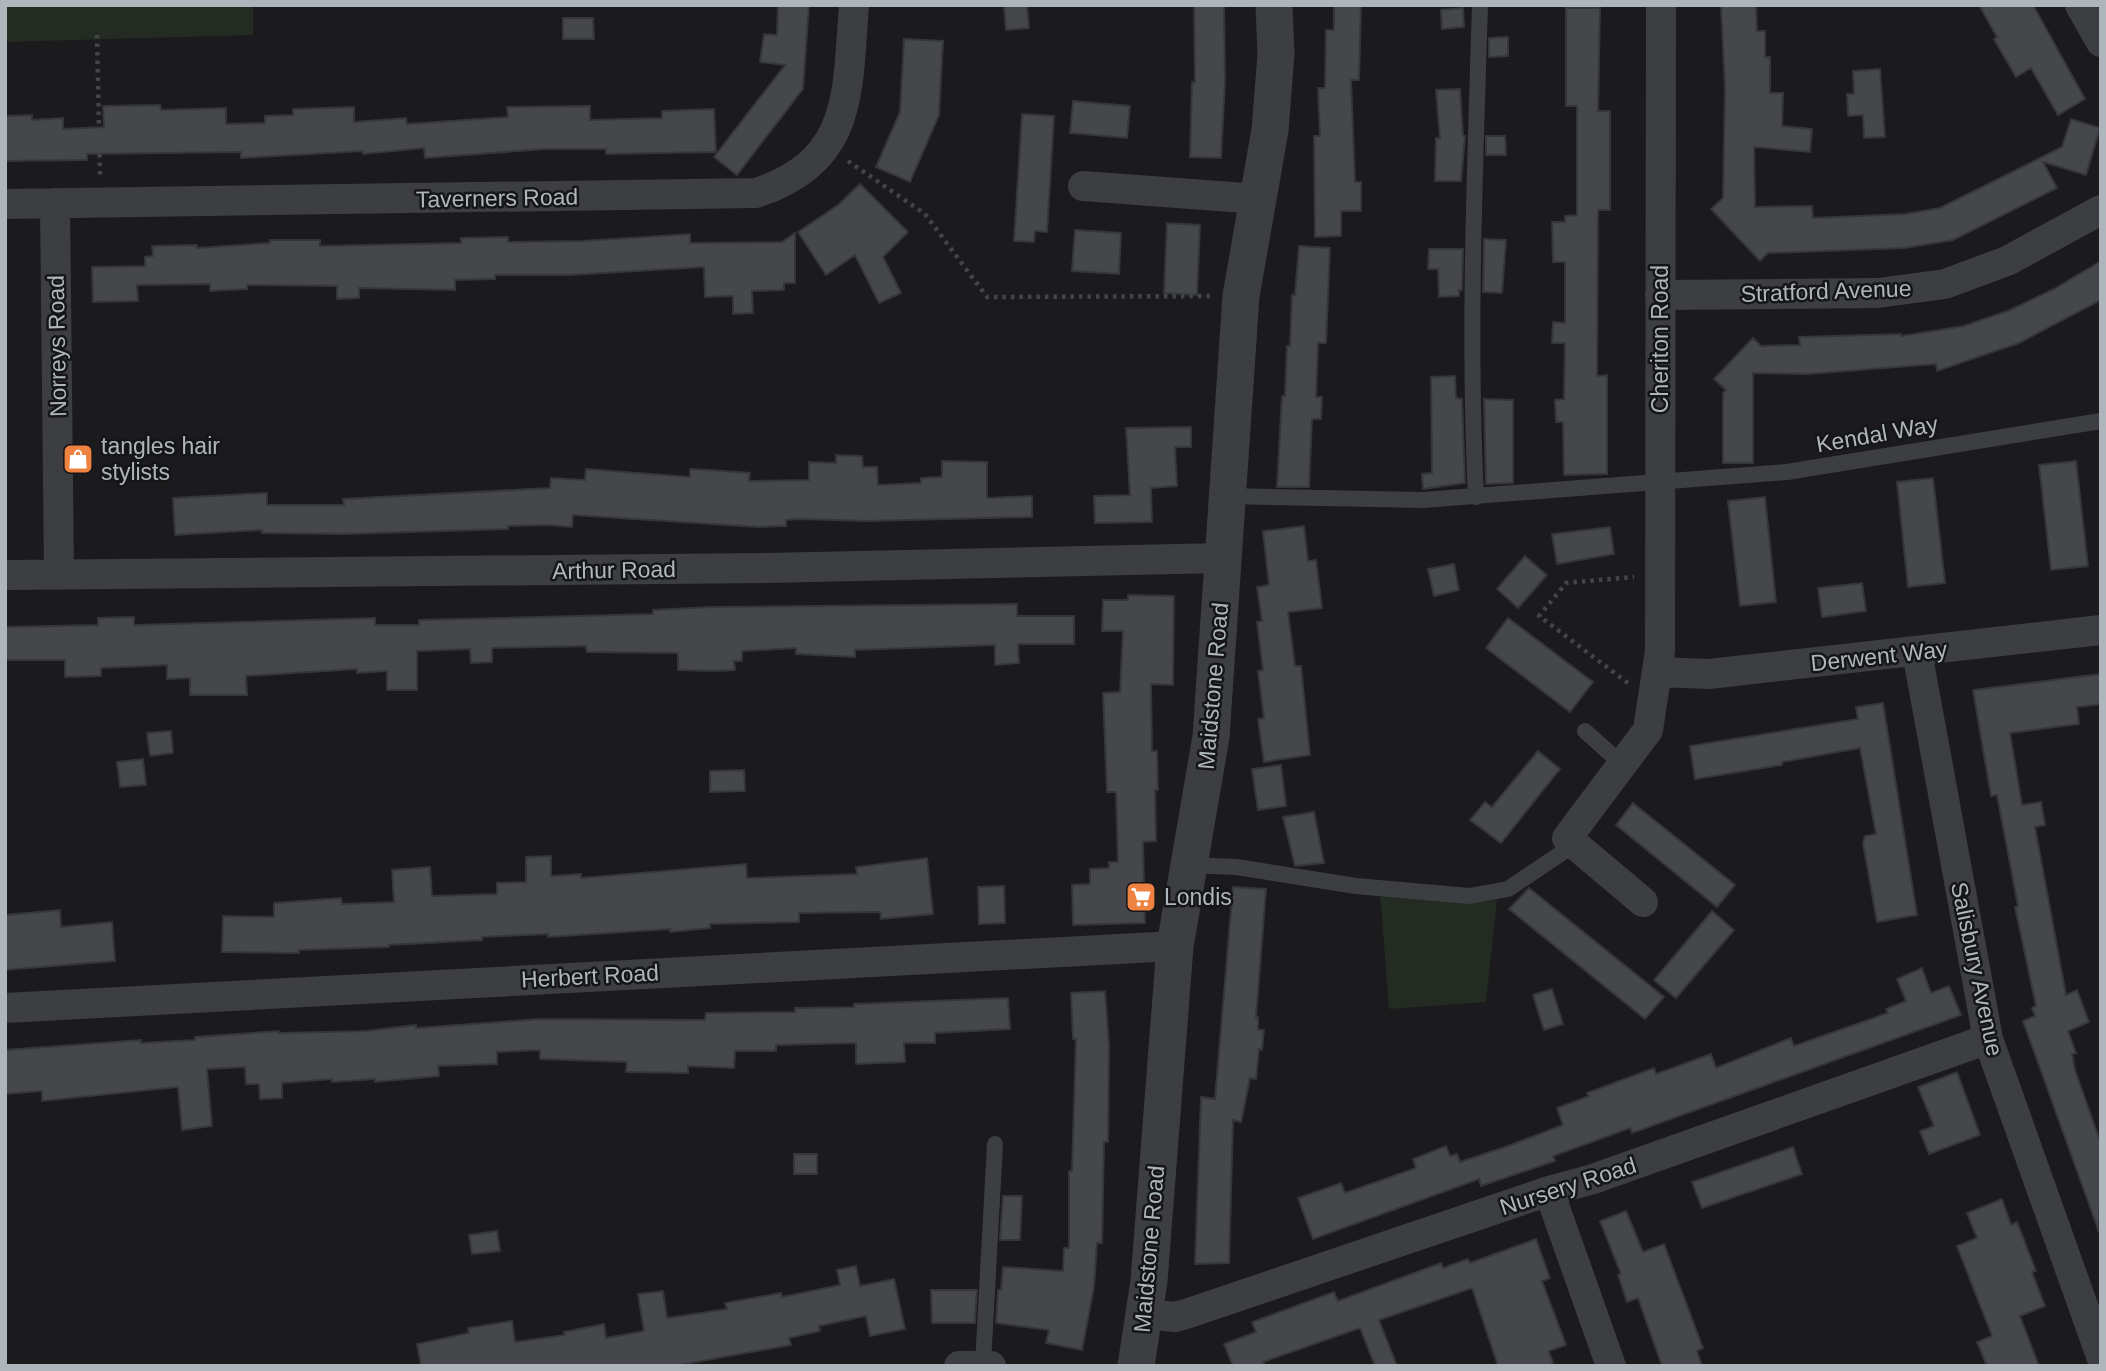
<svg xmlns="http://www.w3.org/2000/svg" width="2106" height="1371" font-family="Arial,sans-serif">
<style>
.green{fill:#232b22}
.building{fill:#45474a;stroke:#353639;stroke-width:2}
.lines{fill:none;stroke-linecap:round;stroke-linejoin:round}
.path{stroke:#424649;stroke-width:4.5;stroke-dasharray:3.5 5;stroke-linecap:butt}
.service{stroke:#3c3e42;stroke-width:16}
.minor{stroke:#3c3e42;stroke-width:30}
.tertiary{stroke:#3c3e42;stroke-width:37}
.labels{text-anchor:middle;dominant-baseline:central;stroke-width:5;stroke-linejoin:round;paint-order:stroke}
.street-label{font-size:23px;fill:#aeb6bc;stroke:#161618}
.poi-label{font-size:23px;fill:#aeb6bc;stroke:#161618;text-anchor:start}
</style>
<rect width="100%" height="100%" fill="#1b1b1d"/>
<!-- green -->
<path class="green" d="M5,5H253V35L5,42Z
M1380,892L1497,900L1486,1002L1389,1009Z"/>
<!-- building -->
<path class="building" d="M778,5H809L803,89L737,175L714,157L785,65L760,62L764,34L777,35Z
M1004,5H1027L1029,28L1006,30Z
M1194,5H1224L1225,81L1221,158L1190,157L1192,82H1195Z
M1334,5H1361L1359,80H1351L1355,182H1361V211H1341V236L1315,237L1314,136H1320L1318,88H1325L1326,30H1334Z
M1721,5H1756L1757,31H1765V57H1770V93H1783L1782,126L1812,129L1810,152L1754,147L1755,207L1812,206L1813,218L1905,214L1940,208L2062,147L2071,119L2100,128L2086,175L2043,162L2057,188L1953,240L1905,248L1768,253L1760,261L1711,209L1723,198L1725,88Z
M1979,5H2033L2085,99L2058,115L2031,68L2016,77L1994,39L1997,37Z
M1463,8L1464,27L1442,29L1441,10Z
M1566,8H1600L1598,111H1610V210H1598L1597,376L1607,375V474L1564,475L1563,422H1556L1555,400L1564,399L1565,343H1552L1553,322L1565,323V262H1553L1552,222H1565V216L1577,215V106H1566Z
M563,18H593L594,39H563Z
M1508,37V56L1489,57V38Z
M904,39L943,41L939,115L910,182L876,167L900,112Z
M1880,69L1885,137L1864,138L1863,115L1848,116L1847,94H1854L1853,71Z
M1460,89L1463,136H1465L1461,181H1435L1436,138H1440L1436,90Z
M1073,101L1130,106L1127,138L1070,133Z
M160,105L161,110L226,108V124L265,123V116L293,115V109L354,107V122L406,118L407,124L508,117L507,107L590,106V120L662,118V111L714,109L716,152L606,154V149H545L425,158L424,148L363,154V151L241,158V152L87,154V160L5,161V116L32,115V120L63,118V129L104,127L103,106Z
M1022,114L1054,116L1047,232L1035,231L1034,242L1014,241Z
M1486,136H1505L1506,155H1486Z
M860,184L908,232L883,257L901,293L879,303L855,255L826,275L798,232L838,205Z
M1167,223L1200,225L1197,295L1164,293Z
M1075,230L1121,233L1119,274L1072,271Z
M795,233V283H784V290L752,291L753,313L733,314V296L705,297L704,267L569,275H495V279L455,280V290L359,288V298L337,299V286L247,285V289L210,291V284L137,285L138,301L93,302L92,267L145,266V257L153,256L152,246L197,245V248L270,243V240H320V246L461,243V238L508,237V242L583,241L690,234V243L782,242Z
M1484,239L1506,240L1502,293L1483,292Z
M1299,246L1330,248L1326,343H1318L1316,397H1322L1321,419H1312L1309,487H1277L1282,396H1285L1287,346H1290L1292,295H1295Z
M1429,249H1463L1462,290H1459V296L1439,297L1438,269H1428Z
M2101,261V300L2019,343L1937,371L1936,364L1808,374L1753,373V463H1723V393L1726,390L1714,379L1753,338L1761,346L1800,345L1799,337L1901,334V336L1964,326L2010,310L2054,289Z
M1455,376L1456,398L1462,399L1465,483L1423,489L1422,474L1432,473L1431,377Z
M1484,399L1513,400V483L1486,484Z
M1191,427V447H1175L1177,486L1151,488L1152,522L1095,523L1094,496L1130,495L1126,428Z
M836,455L862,456L863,467H877L878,485L921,483V478L942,477V461L987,462V498L1032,496V517L867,521L799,519L786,520V526L758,527L573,515L572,527L546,525L508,526V529L344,534L262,533V530L175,535L173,498L267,493V505H344L343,499L550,488L551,478L585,480L586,469L690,477V469L709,470L750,473L749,481L809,480V462L836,463Z
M2076,461L2088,566L2051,570L2039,465Z
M1933,478L1945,583L1908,587L1897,482Z
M1765,497L1776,602L1740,606L1728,501Z
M1304,526L1308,561L1316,560L1322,608L1288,612L1295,666H1301L1310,755L1264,762L1258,719L1264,718L1258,671L1263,670L1257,622L1262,621L1257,587L1269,585L1263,531Z
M1610,527L1614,554L1557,564L1552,534Z
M1525,556L1547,575L1518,608L1497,589Z
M1454,564L1459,590L1434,596L1428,569Z
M1862,583L1866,611L1822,617L1818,588Z
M1128,595L1174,596L1173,685L1151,684L1152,751H1157L1158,790H1155L1156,841L1143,842L1145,923L1073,925L1072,885L1090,884V869L1109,868V862H1118L1116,792H1107L1103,693L1120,692L1123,631H1102L1103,600H1128Z
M1017,604V616H1074V644H1018L1019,663L995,665V645L855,650V657L796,654V648L742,651V661H734L735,670L713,671L678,670V653L587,652L586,646L492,648V662L471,663L470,649L417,651V690H387V671L357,673V669L246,676L247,695H190V678L167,679V665L101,668V676L65,677V660H5V627L98,625V618L134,617V625L375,618V625H419V620L653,614V610L712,607Z
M1508,618L1593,682L1570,712L1486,648Z
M2101,674V704L2077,707L2079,724L2010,733L2022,805L2041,802L2045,825L2035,827L2066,995L2077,990L2089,1022L2068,1031L2076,1053L2072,1054L2075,1070L2101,1144L2099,1232L2023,1021L2035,1016L2032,1008L2036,1006L2015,907L2018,906L1997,795L1991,796L1973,690Z
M1883,703L1917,915L1877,922L1863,843L1865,836L1876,834L1860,748L1782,762V765L1695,779L1690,746L1858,719L1856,707Z
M171,731L173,753L150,756L147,733Z
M1538,751L1560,769L1501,843L1470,820L1485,802L1492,807Z
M143,759L146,785L120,787L117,762Z
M1281,765L1286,806L1258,810L1252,769Z
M744,770L745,791L710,792V771Z
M1633,803L1735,885L1717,907L1616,825Z
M1314,812L1324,863L1295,866L1283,817Z
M551,856V876L581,874V878L746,864L747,878L857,874L856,867L927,858L933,914L881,919L880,912L799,913V922L710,924V928L670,932V929L548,937V934L482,937V940L389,945V947L299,950V953L222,952L223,916L274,917V903L341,898L342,904L394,902L392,870L430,867L432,896L497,894V883L526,882V857Z
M1004,886L1005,923L979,924L978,887Z
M1233,887L1266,889L1256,1017H1258V1030H1264L1262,1050L1259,1049L1256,1079L1250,1078L1241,1122L1233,1120L1229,1263L1195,1264L1201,1097L1215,1099Z
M1529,888L1664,997L1645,1019L1509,909Z
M60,910L61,927L112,922L115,961L5,970V915Z
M1712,911L1734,930L1676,998L1654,980Z
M1922,968L1931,993L1949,986L1961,1015L1632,1133L1630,1128L1553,1156L1555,1161L1481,1186L1479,1179L1313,1239L1298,1198L1341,1183L1345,1193L1416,1168L1413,1159L1446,1146L1450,1156L1457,1154L1460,1162L1508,1146L1563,1125L1557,1108L1589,1096L1587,1093L1654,1068L1656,1074L1711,1054L1716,1068L1791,1038L1794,1046L1888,1013L1886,1009L1906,1001L1897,979Z
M1552,989L1563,1024L1544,1030L1533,995Z
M1105,991L1109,1046L1108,1142H1104L1102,1243H1097L1094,1287L1082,1350L1046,1343L1049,1330L996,1323L998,1290H1001L1003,1267L1063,1271L1064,1248H1069V1171H1072L1076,1039H1073L1071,993Z
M1008,998L1010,1029L935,1033V1043H904L905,1062L856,1064V1043L776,1045V1051H735L734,1068L688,1066V1073L626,1072L627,1062L540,1059V1050L497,1052V1064L438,1066L439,1076L375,1082V1079L332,1082V1079L282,1083V1098L260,1099L259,1084H246L245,1067L207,1069L212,1126L182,1130L178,1087L42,1101V1091L5,1094V1050L141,1040V1043L195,1040V1037L279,1031V1033L366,1031L416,1025V1028L541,1019L705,1020L706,1013L795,1012V1008L854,1007V1004Z
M1957,1072L1980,1135L1929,1154L1920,1131L1934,1126L1918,1087Z
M1793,1147L1802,1174L1702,1208L1692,1182Z
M794,1154H817V1174H794Z
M1003,1196H1022L1020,1240H1000Z
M2002,1199L2011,1225L2017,1222L2036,1271L2032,1272L2045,1306L2020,1316L2039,1366H1987L1977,1342L1992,1336L1957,1246L1977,1238L1967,1213Z
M1626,1211L1643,1252L1664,1244L1703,1348L1697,1351L1702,1366H1662L1638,1298L1627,1302L1618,1275L1621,1274L1600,1221Z
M497,1231L500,1251L472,1254L469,1235Z
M1536,1239L1550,1278L1542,1281L1566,1345L1549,1351L1554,1366H1498L1472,1288L1379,1320L1397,1366H1375L1360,1328L1263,1362L1265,1366H1233L1224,1344L1256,1332L1252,1322L1334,1292L1338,1301L1441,1263L1443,1268L1468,1259L1470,1263Z
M856,1266L860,1286L894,1279L905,1329L870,1336L866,1316L819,1326L820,1331L789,1338L791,1345L674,1366H421L417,1344L469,1333L468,1328L512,1321L515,1342L565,1335L564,1332L604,1324L606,1338L644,1331L638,1294L663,1291L667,1318L727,1309L725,1303L781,1293L782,1297L840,1285L837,1270Z
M931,1290H977L975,1323H932Z"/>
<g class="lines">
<!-- path -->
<path class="path" d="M97,35L100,177
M848,161L925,214L987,297L1212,296
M1628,683L1539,616L1566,583L1634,577"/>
<!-- service -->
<path class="service" d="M1227,496L1423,500L1787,472L2101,421
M1476,497C1468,333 1475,169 1480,5
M1585,731L1624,766
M1188,865L1236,867L1356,886L1469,896L1508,889L1575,844
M983,1364L995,1144"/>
<!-- minor -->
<path class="minor" d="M2080,5L2101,42
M1083,186L1259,199
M55,203L59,573
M5,204L756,193C854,161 847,92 854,5
M1660,295L1878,293L1945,284L2007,261L2101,210
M5,575L767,568L1223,558
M1917,652L1988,1039L2101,1356
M1657,672L1709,674L2101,630
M1643,902L1567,838L1648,730L1660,651L1661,5
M5,1008L1175,946
M1549,1191L1611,1366
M1145,1314L1175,1317L1189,1313L1549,1191L1593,1179L1988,1039
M959,1366H991"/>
<!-- tertiary -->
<path class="tertiary" d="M1136,1366L1149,1281L1175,946L1211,737L1241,296L1270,130L1276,54L1274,5"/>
</g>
<!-- icons -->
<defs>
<g id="shop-square" transform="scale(1.575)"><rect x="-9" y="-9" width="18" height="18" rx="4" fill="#ee8341" stroke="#161618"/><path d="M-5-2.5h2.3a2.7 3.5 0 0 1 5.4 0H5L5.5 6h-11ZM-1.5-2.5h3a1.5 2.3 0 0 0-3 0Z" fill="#fff"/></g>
<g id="supermarket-square" transform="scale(1.575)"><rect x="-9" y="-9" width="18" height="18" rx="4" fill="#ee8341" stroke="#161618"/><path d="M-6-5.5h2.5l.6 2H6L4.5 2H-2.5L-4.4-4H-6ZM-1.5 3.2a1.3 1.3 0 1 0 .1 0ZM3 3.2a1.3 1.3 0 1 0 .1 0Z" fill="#fff"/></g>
</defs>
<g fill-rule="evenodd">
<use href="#shop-square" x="78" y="459"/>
<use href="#supermarket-square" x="1141" y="897"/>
</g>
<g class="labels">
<!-- street labels -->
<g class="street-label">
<text transform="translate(497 198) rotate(-1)">Taverners Road</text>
<text transform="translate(1826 291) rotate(-2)">Stratford Avenue</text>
<text transform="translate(1660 339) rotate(-90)">Cheriton Road</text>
<text transform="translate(57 346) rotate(-91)">Norreys Road</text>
<text transform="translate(1877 434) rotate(-10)">Kendal Way</text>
<text transform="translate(614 570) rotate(-1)">Arthur Road</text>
<text transform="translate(1879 656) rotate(-6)">Derwent Way</text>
<text transform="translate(1213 686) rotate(-85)">Maidstone Road</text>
<text transform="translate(1977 969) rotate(78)">Salisbury Avenue</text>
<text transform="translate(590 976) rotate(-3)">Herbert Road</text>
<text transform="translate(1568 1186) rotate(-18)">Nursery Road</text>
<text transform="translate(1149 1249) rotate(-85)">Maidstone Road</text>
</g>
<!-- poi labels -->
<g class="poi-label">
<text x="101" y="446">tangles hair<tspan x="101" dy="26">stylists</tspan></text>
<text x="1164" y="897">Londis</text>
</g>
</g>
<!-- border -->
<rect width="2106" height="1371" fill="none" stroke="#aeb6bc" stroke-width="14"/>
</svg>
